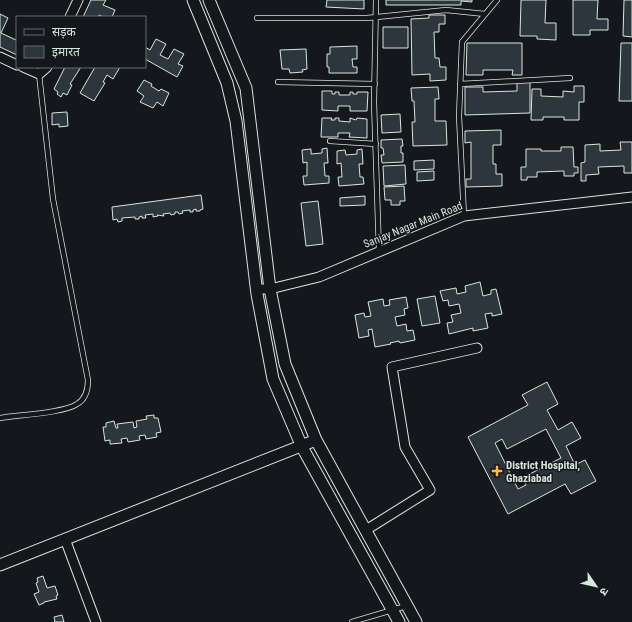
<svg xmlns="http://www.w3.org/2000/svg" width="632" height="622" font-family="'Roboto Condensed','Noto Sans Devanagari',sans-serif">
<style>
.building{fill:#2c363c;stroke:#d8e6dc;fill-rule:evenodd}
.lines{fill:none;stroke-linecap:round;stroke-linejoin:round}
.service-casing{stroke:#d8e6dc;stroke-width:6}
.minor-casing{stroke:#d8e6dc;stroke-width:11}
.tertiary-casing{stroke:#d8e6dc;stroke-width:13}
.service{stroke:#14181c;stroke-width:4.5}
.minor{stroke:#14181c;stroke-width:9}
.tertiary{stroke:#14181c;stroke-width:11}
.poi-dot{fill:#ffb74d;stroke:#14181c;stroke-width:1.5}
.labels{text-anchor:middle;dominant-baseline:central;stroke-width:3;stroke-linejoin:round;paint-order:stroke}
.street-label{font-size:11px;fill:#d8e6dc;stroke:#14181c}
.poi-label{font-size:11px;font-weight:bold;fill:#d8e6dc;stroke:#14181c;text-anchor:start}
</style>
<rect width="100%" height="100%" fill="#14181c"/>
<!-- building -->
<path class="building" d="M91,0H106L103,5L115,10L112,17H104L99,15L98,17H83Z
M327,0H364V9L326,7Z
M386,0H472V2L461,1V5H386Z
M521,0H546L545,23H556V40L537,39V36H520Z
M573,0H598L597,19H608V30H590V35H573Z
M624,0H632V37L623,36Z
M0,14L8,18L1,33L16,40L17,39V55L0,47Z
M429,15H445V24H439V32H434L435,58H439L440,67H446V80L430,81V74L412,75L411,19L429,18Z
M383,27H408V48H383Z
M156,39L166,44L160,55L168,59L174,49L184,54L178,64L183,66L177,77L145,59V47L150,50Z
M467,43H522V75H512L513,70H483V75H466Z
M621,43H632V101H619Z
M357,46V59H352L353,67H357V73H329V67H327V54H330V47Z
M306,49L307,69L302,70L303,72L290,73L289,69H282L280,50Z
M65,67H81L70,84L72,85L67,95L63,93L61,97L57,94L58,92L54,89Z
M95,67H120L113,79L107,75L103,82L105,83L94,101L80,93Z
M144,80L152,84L151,86L159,91L161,89L169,93L163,106L157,102L153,108L140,102L144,96L137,91Z
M530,81V113L465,115V87H483V92L517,91V82Z
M574,86H584V102H579V120H564V117H543V120H531L532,89H541V96L563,97V91L574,92Z
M438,87L439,99H435V121H446L447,145L413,146L412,122H415L414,101H412L411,88Z
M322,91H332V94H335V92H339V95H350V92H353V94H357V92H368L367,111H350V106H338V111L322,110Z
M67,112L68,126L59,127V124L52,125V113Z
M400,114L401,132L382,133L381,115Z
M322,118H332L331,120H335V118H339V121L350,122V118L356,120L357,118L367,119V138L349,137L350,133H338V137H321Z
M501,130V145H493V164H496V174H502V186L466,187V179H471V142L465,143V131Z
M402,139L403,146H401V153H403V162L382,163L381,155H384L383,148H381V140Z
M620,142H632V173H624V166L598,167L599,174L586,175V181H581V163L585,162V145L600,144V151L621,150Z
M561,147H573L574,167H578V173H574V176H564V171L537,172V177H527V180H521V167H526V149H541V151H561Z
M327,148L328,163H324L325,176H329V183L304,185L303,176H307V162L303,163L302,150L311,149V154L322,153V149Z
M362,149L363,164H359L360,177H363L364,184L339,186L338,177H342L341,163L337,164V151L345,150L346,155L357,154V150Z
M434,160V169L414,170V161Z
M405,165L406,184L384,186L383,166Z
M434,171V180L417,181V172Z
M404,186L405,201H400V205H391V200H385L384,187Z
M201,195L203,209L200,210V211H196V209L193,210V212H190V210L182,211L183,213L179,214L178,212H175V214L171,215L170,213L163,214L164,216L157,215L158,216L153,217V214L145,215L146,218H142V216L139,217V219H135V217L122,218V221L118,222L117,219L113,220L112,207Z
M365,196V205L340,206V198Z
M318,201L323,244L306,246L301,203Z
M480,282L483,296L491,294V290L496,289L502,314L492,316V313L485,314L488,328L473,331V328L449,334L447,323L453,322L451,315L461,313L459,304L449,306L448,300L443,301L440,291L456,288L457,294L466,292L465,286Z
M435,296L440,323L422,326L417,299Z
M406,297L408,308L404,309L405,315L395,317L397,326L406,324L407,331L413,330L415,340L400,343L399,341L390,343L391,344L375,347L372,329L368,330L369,336L359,338L355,315L364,313L365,317L371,316L368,302L383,299L384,306L390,305L389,300Z
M547,382L558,404L547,410L558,430L572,422L581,438L566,446L575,465L585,460L596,481L571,494L565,484L508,514L468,437L528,405L522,395ZM546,429L561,458L522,478L526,485L518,489L495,443L502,439L507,449Z
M154,415V418H158L161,432L156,433L157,437L146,439L145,435L139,436L140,440L128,442L127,438L121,439L122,443L110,444V440L105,441L103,427H106V423L114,421L116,428H118L117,424L133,422L134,428L137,427L136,421L147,419L146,416Z
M43,576L47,588L55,586L58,595L56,596L57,599L44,602V603L39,605L34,594L39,592L36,583L38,582L37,578Z
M62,615L64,622H54H55L54,617Z"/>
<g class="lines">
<!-- service casing -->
<g class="service-casing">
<path id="service" d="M376,0L374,102L379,252
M257,18H367L446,10L485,14
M278,82L375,84
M460,84L570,78
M330,141L376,144
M464,216L459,116L462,42L497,0
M0,418C18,415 64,413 77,404C86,399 88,389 88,380L53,199L39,74
M352,622L406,606"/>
</g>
<!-- minor casing -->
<g class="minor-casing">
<path id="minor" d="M70,17L78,0
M0,57L17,65
M23,67L39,74L47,67
M256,289H270L319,277L464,216L632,197
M366,530L430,490L405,447L392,367L477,348
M65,539L96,622"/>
</g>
<!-- tertiary casing -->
<g class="tertiary-casing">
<path id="tertiary" d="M193,0L227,83L236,121L257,294L273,379L302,447L399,622
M209,0L246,88L270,289L285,364L316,440L416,622
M0,565L316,440"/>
</g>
<!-- service -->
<use href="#service" class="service"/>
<!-- minor -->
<use href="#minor" class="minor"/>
<!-- tertiary -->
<use href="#tertiary" class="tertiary"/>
</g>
<!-- markers -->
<path class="poi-dot" d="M495 465h4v4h4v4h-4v4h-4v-4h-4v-4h4z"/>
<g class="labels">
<!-- street labels -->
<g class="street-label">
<text transform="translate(413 225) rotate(-22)">Sanjay Nagar Main Road</text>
</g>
<!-- poi labels -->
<g class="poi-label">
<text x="506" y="465">District Hospital,<tspan x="506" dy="13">Ghaziabad</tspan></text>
</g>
</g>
<!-- legend -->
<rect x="16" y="16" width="130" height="52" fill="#14181c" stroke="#626a69"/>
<rect x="24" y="29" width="20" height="6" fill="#14181c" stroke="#626a69"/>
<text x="52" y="36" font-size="12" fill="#d8e6dc">सड़क</text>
<rect x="24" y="46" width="20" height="12" fill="#2c363c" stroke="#626a69"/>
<text x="52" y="56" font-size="12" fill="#d8e6dc">इमारत</text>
<!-- north arrow -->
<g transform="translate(596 586) rotate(124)" stroke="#14181c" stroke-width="3" paint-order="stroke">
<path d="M0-3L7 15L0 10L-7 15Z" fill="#d8e6dc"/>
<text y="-6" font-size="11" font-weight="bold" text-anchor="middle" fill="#d8e6dc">उ</text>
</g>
</svg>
